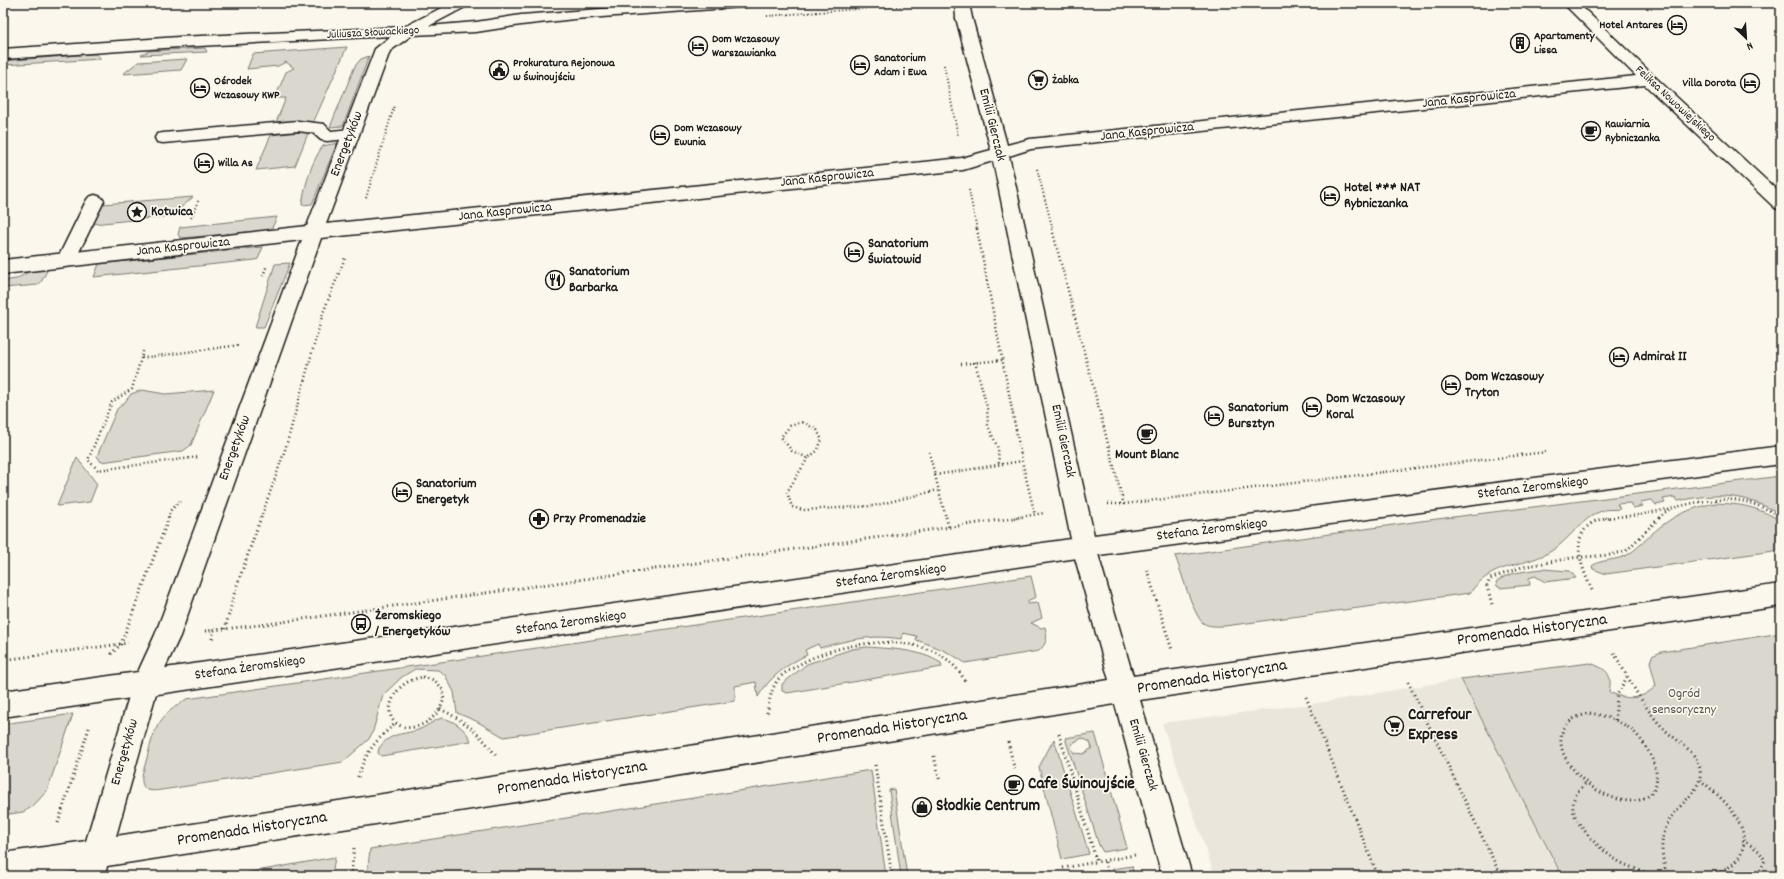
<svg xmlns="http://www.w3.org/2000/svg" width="1784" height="879" font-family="Dekko,sans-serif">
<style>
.built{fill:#eae6dc}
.green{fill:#dad7ce;stroke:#7b7a75;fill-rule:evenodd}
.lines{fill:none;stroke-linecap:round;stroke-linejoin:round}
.service-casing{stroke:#1c1c1c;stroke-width:3}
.pedestrian-casing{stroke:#1c1c1c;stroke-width:3}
.minor-casing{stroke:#1c1c1c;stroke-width:3}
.tertiary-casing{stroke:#1c1c1c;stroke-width:3}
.path-far2{stroke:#1c1c1c;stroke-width:2;stroke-dasharray:1 2.5;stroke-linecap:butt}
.path-far1{stroke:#1c1c1c;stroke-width:2.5;stroke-dasharray:1 3;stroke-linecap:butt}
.path{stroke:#1c1c1c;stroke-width:3;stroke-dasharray:1 3.5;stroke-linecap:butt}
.service{fill:#fbf7ec;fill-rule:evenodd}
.pedestrian{fill:#fbf7ec;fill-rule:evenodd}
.minor{fill:#fbf7ec;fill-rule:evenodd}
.tertiary{fill:#fbf7ec;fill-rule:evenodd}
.labels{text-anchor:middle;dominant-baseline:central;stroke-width:3.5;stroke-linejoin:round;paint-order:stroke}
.far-poi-label{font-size:12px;font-weight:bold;fill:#1c1c1c;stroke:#fbf7ec;text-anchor:start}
.far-street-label{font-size:12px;fill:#1c1c1c;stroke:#fbf7ec}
.street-label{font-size:14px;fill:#1c1c1c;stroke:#fbf7ec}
.poi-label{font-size:14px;font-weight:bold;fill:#1c1c1c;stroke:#fbf7ec;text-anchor:start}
.park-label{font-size:14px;fill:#555451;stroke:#fbf7ec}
.near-street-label{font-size:17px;fill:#1c1c1c;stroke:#fbf7ec}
.near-poi-label{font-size:17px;font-weight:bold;fill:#1c1c1c;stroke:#fbf7ec;text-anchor:start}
</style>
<rect width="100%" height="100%" fill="#fbf7ec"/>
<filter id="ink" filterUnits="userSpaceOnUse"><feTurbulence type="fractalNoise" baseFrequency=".025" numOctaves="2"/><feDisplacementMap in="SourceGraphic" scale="8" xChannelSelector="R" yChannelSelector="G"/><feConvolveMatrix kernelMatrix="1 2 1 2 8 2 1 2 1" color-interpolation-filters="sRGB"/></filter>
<g filter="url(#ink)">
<!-- built -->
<path class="built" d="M1461,679L1561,876H1215L1162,723L1318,703Z"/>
<!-- green -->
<path class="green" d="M347,47L313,123L275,125L286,98H275L286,72L294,68L286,62L278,66L247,69L253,54Z
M205,48L207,52L141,55L149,51Z
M92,54H97L101,59L3,65V61Z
M369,56L343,126L330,127L355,66L361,59Z
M187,59L181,70L123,74L138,62Z
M309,131L295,166L256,170L271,135Z
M337,143L312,204L302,205C305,185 311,162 323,146Z
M193,197L171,216L93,224L103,204Z
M277,217L271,230L181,238L178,235L180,227Z
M263,247L258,259L255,260L94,277L99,264Z
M290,263L264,327H255L275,264Z
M48,269L41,282L38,285L3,288V281L16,279L30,271Z
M142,390L165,394L214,390L191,445L183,451L101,462L97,456L117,409L125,402L131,394Z
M77,458L97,484L90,502L57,506Z
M1781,476V514C1743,494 1720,492 1678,501L1675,497L1663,499L1665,503L1656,505L1652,500L1640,502L1643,506L1633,508L1630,503L1617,504L1620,509C1615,510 1609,509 1604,510C1581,517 1569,542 1548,553C1520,568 1491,563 1470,593L1225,626C1217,626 1209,627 1203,623C1193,615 1181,570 1175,556L1421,521Z
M1715,503C1743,504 1757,507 1781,521V550L1606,574L1593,569L1592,566C1600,559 1618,561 1629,554C1642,545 1652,532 1664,524C1680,512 1697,507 1715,503Z
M1542,569L1570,571L1576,578L1545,582L1535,576L1529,578L1530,585L1500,588L1497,586L1496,582C1508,572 1527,571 1542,569Z
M1031,576L1036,597L1029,600L1027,604L1038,603L1042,618L1031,623L1041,628L1045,627C1048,638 1047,643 1039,651L965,663C950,652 934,646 916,640L917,636L903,633L901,639C873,634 847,640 820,648L818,644L805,650L807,655C788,663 768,679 758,697L756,682L735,686V701L504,737L476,721L457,713L454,692L445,675L438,670L415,669L402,677L383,695L373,731L369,739L343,762L168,789C154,791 140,795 142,775C154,738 150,720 187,699Z
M1781,633V876H1562L1461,679L1590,663C1606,669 1613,673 1609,692C1627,700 1640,701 1656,686L1650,662L1652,656L1661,652Z
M867,647C892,649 919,649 941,663L942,667L787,693L782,691V684L807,664L852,649Z
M73,714L47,791L32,807L23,812L3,815V724Z
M441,718C453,719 467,730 471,741L381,756L378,753L379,748C391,732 402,735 418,730C426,727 433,721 441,718Z
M1095,733L1127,848L1103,852L1099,845L1065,738ZM1082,738L1090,742L1092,748L1083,754L1074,753L1071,747L1073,743Z
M1054,739L1089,854L1062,859L1039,767Z
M871,770L886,876H367L370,849Z
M894,789L907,876H901L889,790Z
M335,857L332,876H229Z
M1132,866L1134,876H1114L1112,869Z"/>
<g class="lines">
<!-- service casing -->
<g class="service-casing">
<path id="service" d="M298,121L324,124L331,131L351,129L357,130L359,134L357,138L327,141L321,140L313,133L298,131L163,143L157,142L155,138L157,134L163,133Z
M95,195L101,197L104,201L75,260L72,264L66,266L60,264L57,260L86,201L89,197Z"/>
</g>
<!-- pedestrian casing -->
<g class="pedestrian-casing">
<path id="pedestrian" d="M955,3H969L972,18L969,21L964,23L959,21L956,18Z
M1084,537L1092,540L1096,547L1133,676L1781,584V606L1140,700L1192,876H1162L1115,704L516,802L107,866L105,876H75L77,871L45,876H3V853L86,841L133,683L137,674L146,671L155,674L159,683L116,836L1109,680L1072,547L1076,540Z"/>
</g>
<!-- minor casing -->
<g class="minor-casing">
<path id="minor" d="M451,3H469L467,6L429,26L476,22L521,15L680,3H749L747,6L742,7L574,19L521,25L476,32L412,35L390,51L326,224L962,158L991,150L956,18L959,15L964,13L969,15L972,18L1007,145L1030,139L1636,76L1563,3H1578L1655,77L1781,194V210L1775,208L1645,85L1031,149L1009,156L1094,535L1781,446V464L1084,557L3,717V691L138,672L155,635L302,240L3,274V260L307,226L375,49L400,29ZM993,161L1071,539L165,668L180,636L321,238L963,170Z"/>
</g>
<!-- tertiary casing -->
<g class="tertiary-casing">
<path id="tertiary" d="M405,27L410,29L413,32L410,35L179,47L3,59V49L179,37Z"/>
</g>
<!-- path-far2 -->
<path class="path-far2" d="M767,16L934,3
M944,65L958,136
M1037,169L1053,230
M969,190L977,230
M366,198L394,107
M191,218L199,199"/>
<!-- path-far1 -->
<path class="path-far1" d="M977,229L1022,461L1035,515
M1052,229L1124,505
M263,276L267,265
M143,351L141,358L240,345
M141,358L132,389L112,402L88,460L98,470L199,457
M975,362L987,407L988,426L998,448L999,465
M961,364L1002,360
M803,422L817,430L822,440L817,451L808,458L792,451L781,437L790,426Z
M929,452L946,518
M808,458L787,492L792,507L803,510L873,506L938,490
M935,475L1022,461
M1108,504H1124L1546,452
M168,518L171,510L181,500
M261,518L285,450L323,313L345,258
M1014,518L1044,513
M1605,518L1639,515L1668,509
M1659,518C1671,506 1674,508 1689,504C1725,496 1749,498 1781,517"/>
<!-- path -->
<path class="path" d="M946,517L949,528
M1147,570L1172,650
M1592,590C1578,561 1566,523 1611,517
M1492,604L1487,586L1490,579L1522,567L1571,558L1610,555L1626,551L1660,517
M225,629L235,591L261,517
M205,631L260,625L1021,517
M212,639L214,629
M1614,653C1629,679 1643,707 1664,729C1676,741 1697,751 1700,769C1703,789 1683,801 1673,815C1668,821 1665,829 1663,837C1660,849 1664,864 1667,876
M111,654L121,644L169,517
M3,660L128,643
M423,677C427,678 434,679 437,683C459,702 420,739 397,724C382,714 394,690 406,683C411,680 417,678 423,677Z
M1408,682L1501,876
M1306,697L1378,876
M440,709C464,720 481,734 496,756
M767,713C769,702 771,690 777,681C782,673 794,668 802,663C839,643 902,633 940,655C951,661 959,670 965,681
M1590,713C1606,716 1622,721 1634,732C1650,747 1673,791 1639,800C1601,809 1537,750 1570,721C1575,717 1584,715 1590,713Z
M1615,720L1617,695L1627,677
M1059,734L1097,863
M1008,742L1015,771
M934,756L940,782
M875,765L892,876
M358,777C366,751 376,740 396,723
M1700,780C1721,796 1755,827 1740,856C1735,865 1723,870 1716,876
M1585,784C1579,790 1573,797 1573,805C1571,823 1604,853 1618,861C1630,868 1644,871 1656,876
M58,823L90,725
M1743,840L1759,851L1765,860L1758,876
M1105,862L1108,876
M1063,868L1135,855
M351,876L354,848"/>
<!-- service -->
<use href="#service" class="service"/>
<!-- pedestrian -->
<use href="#pedestrian" class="pedestrian"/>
<!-- minor -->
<use href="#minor" class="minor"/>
<!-- tertiary -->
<use href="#tertiary" class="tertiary"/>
</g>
</g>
<!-- icons -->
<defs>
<g id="hotel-ring" transform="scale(1)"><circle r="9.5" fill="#fbf7ec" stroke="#1c1c1c" stroke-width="1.5"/><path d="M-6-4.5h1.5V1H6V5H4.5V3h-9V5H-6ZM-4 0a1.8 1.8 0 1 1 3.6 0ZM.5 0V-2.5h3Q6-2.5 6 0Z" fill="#1c1c1c"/></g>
<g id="building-ring" transform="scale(1)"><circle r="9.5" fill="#fbf7ec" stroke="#1c1c1c" stroke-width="1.5"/><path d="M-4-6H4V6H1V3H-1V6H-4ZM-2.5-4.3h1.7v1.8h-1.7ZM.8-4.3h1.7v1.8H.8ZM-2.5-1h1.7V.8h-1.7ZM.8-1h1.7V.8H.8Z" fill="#1c1c1c"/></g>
<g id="civic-ring" transform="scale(1)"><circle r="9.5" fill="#fbf7ec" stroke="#1c1c1c" stroke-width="1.5"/><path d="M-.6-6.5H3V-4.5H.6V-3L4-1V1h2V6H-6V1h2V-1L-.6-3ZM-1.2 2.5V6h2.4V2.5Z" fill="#1c1c1c"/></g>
<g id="supermarket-ring" transform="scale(1)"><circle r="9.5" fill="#fbf7ec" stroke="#1c1c1c" stroke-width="1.5"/><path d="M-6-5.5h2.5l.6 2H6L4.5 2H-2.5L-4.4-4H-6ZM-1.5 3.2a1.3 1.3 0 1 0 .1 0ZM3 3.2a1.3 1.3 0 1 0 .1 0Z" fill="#1c1c1c"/></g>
<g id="cafe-ring" transform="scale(1)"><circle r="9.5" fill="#fbf7ec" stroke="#1c1c1c" stroke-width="1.5"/><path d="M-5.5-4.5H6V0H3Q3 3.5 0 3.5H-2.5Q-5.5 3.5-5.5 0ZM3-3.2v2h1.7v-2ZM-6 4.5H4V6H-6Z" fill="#1c1c1c"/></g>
<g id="sight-ring" transform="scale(1)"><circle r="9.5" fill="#fbf7ec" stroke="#1c1c1c" stroke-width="1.5"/><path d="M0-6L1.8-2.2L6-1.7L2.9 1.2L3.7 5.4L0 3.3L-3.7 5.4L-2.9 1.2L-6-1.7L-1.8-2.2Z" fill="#1c1c1c"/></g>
<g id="restaurant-ring" transform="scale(1)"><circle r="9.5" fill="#fbf7ec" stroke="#1c1c1c" stroke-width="1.5"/><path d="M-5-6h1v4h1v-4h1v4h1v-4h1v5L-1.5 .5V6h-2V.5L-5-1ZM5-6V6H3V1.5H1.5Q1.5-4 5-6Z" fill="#1c1c1c"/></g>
<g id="pharmacy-ring" transform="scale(1)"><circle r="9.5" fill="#fbf7ec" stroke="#1c1c1c" stroke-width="1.5"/><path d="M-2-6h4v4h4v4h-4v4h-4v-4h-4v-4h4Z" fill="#1c1c1c"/></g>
<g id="bus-ring" transform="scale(1)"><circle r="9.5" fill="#fbf7ec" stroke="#1c1c1c" stroke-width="1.5"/><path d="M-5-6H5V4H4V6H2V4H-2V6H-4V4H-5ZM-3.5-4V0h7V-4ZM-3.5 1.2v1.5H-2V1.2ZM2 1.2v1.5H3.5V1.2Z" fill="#1c1c1c"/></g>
<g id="shop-ring" transform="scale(1)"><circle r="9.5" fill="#fbf7ec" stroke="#1c1c1c" stroke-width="1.5"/><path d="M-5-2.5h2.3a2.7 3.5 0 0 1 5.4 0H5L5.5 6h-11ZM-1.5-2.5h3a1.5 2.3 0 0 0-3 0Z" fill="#1c1c1c"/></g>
</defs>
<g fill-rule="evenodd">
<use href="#hotel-ring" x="1677" y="25"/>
<use href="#building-ring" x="1520" y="43"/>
<use href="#hotel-ring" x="698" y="46"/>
<use href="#hotel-ring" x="860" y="65"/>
<use href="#civic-ring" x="499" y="70"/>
<use href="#supermarket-ring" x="1038" y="80"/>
<use href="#hotel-ring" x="1750" y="83"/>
<use href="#hotel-ring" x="200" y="88"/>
<use href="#cafe-ring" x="1591" y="131"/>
<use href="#hotel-ring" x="660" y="135"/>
<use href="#hotel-ring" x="204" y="163"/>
<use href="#hotel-ring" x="1330" y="196"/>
<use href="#sight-ring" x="137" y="212"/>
<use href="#hotel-ring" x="854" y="252"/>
<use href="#restaurant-ring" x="555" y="280"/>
<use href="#hotel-ring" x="1619" y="357"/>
<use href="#hotel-ring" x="1451" y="385"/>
<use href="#hotel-ring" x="1312" y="407"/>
<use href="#hotel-ring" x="1214" y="416"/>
<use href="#cafe-ring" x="1147" y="434"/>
<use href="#hotel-ring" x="402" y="492"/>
<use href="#pharmacy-ring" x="539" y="519"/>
<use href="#bus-ring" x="361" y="624"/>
<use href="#supermarket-ring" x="1394" y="726"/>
<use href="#cafe-ring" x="1014" y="785"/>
<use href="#shop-ring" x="922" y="807"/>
</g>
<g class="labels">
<!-- far-poi labels -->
<g class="far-poi-label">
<text x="1663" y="25" text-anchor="end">Hotel Antares</text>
<text x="1534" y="36">Apartamenty<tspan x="1534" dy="14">Lissa</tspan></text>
<text x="712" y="39">Dom Wczasowy<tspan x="712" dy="14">Warszawianka</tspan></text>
<text x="874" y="58">Sanatorium<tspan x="874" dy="14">Adam i Ewa</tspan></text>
<text x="513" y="63">Prokuratura Rejonowa<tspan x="513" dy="14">w Świnoujściu</tspan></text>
<text x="1052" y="80">Żabka</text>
<text x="214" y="81">Ośrodek<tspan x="214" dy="14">Wczasowy KWP</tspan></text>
<text x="1736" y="83" text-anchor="end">Villa Dorota</text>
<text x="1605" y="124">Kawiarnia<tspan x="1605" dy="14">Rybniczanka</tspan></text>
<text x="674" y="128">Dom Wczasowy<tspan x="674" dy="14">Ewunia</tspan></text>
<text x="218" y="163">Willa As</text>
</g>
<!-- far-street labels -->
<g class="far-street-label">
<text transform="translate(373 33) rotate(-3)">Juliusza Słowackiego</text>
<text transform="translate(1675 104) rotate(43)">Feliksa Nowowiejskiego</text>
</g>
<!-- street labels -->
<g class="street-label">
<text transform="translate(1469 99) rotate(-6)">Jana Kasprowicza</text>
<text transform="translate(992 125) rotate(76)">Emilii Gierczak</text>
<text transform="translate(1147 132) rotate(-6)">Jana Kasprowicza</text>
<text transform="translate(347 144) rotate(-69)">Energetyków</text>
<text transform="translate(827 178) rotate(-6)">Jana Kasprowicza</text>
<text transform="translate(505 212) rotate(-6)">Jana Kasprowicza</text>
<text transform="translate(183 247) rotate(-6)">Jana Kasprowicza</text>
<text transform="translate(1063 441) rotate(78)">Emilii Gierczak</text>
<text transform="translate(235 448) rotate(-70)">Energetyków</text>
<text transform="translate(1533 488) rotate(-7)">Stefana Żeromskiego</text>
<text transform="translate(1212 530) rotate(-7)">Stefana Żeromskiego</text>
<text transform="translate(891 576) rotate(-8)">Stefana Żeromskiego</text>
<text transform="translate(571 623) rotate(-8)">Stefana Żeromskiego</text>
<text transform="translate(250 668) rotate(-8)">Stefana Żeromskiego</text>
<text transform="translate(125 752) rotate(-74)">Energetyków</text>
<text transform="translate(1143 755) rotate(74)">Emilii Gierczak</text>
</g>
<!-- poi labels -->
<g class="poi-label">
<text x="1344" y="188">Hotel *** NAT<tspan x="1344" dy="16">Rybniczanka</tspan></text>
<text x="151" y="212">Kotwica</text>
<text x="868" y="244">Sanatorium<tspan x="868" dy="16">Światowid</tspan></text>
<text x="569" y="272">Sanatorium<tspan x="569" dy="16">Barbarka</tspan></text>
<text x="1633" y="357">Admirał II</text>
<text x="1465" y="377">Dom Wczasowy<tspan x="1465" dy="16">Tryton</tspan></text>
<text x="1326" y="399">Dom Wczasowy<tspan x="1326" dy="16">Koral</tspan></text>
<text x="1228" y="408">Sanatorium<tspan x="1228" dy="16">Bursztyn</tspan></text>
<text x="1147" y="455" text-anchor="middle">Mount Blanc</text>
<text x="416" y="484">Sanatorium<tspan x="416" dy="16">Energetyk</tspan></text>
<text x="553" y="519">Przy Promenadzie</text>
<text x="375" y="616">Żeromskiego<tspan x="375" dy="16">/ Energetyków</tspan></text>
</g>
<!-- park labels -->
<g class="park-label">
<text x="1684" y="694">Ogród<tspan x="1684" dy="16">sensoryczny</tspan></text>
</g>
<!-- near-street labels -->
<g class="near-street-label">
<text transform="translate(1532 631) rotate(-8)">Promenada Historyczna</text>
<text transform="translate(1212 678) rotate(-9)">Promenada Historyczna</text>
<text transform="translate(892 728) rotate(-9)">Promenada Historyczna</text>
<text transform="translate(572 779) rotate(-9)">Promenada Historyczna</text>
<text transform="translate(252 830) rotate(-9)">Promenada Historyczna</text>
</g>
<!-- near-poi labels -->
<g class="near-poi-label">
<text x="1408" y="716">Carrefour<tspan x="1408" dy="20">Express</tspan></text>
<text x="1028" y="785">Cafe Świnoujście</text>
<text x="936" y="807">Słodkie Centrum</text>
</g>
</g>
<!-- margin -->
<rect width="1784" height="879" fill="none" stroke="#fbf7ec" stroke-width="16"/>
<rect x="8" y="8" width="1768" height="863" fill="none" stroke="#1c1c1c" stroke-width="1.5" filter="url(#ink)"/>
<!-- north arrow -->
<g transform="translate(1746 38) rotate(155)" stroke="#fbf7ec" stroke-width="3" paint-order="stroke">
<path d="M0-3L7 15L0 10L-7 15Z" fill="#1c1c1c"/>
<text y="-6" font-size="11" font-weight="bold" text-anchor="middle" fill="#1c1c1c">N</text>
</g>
</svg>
